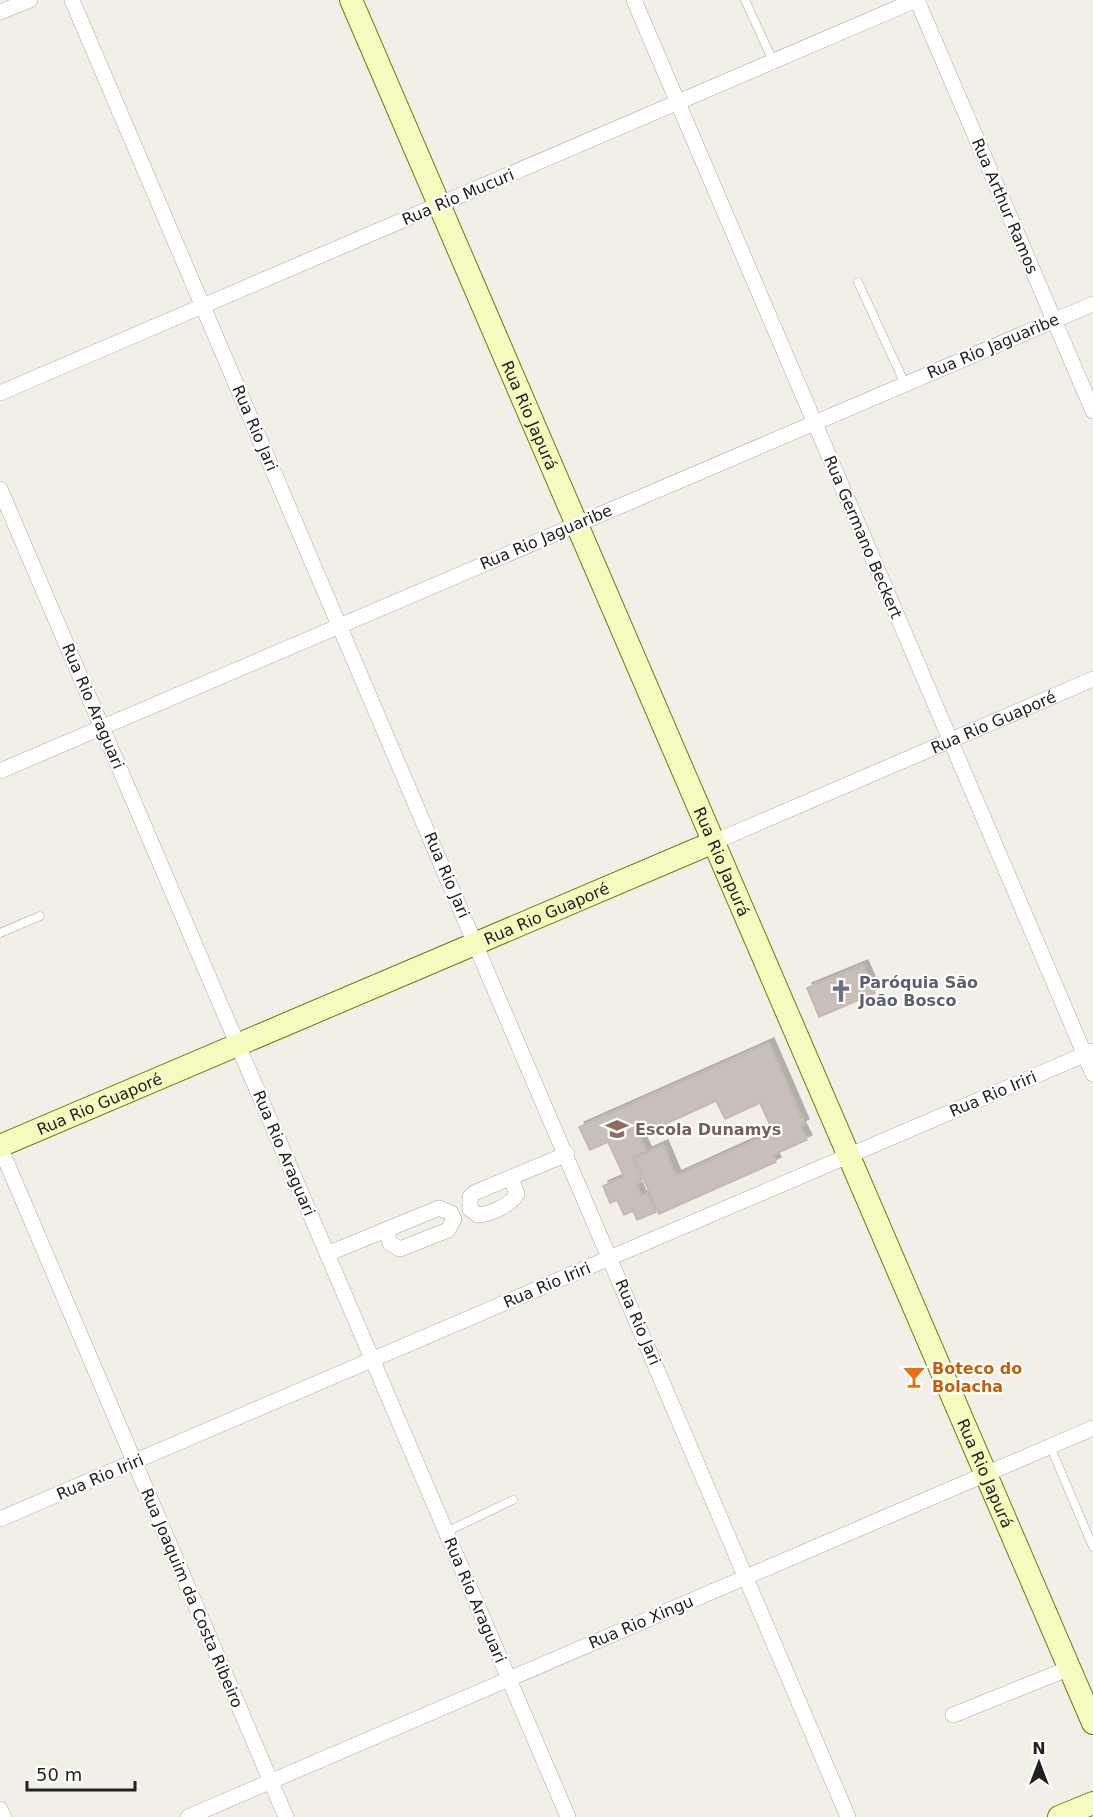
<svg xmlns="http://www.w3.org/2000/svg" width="1093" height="1817" font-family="'DejaVu Sans',sans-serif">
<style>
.building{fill:#c7bfb8;stroke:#c4b6ab;stroke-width:1.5;filter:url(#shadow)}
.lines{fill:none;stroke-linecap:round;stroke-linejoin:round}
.lane-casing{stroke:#a9a9a9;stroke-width:9}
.street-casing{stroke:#a9a9a9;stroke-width:16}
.secondary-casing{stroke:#707d05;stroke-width:24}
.lane{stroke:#fff;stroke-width:8}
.street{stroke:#fff;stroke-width:15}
.secondary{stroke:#f7fabf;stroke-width:22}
.labels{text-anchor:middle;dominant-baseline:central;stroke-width:4.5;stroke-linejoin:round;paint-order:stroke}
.street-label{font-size:16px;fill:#222;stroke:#fff}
.worship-label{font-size:16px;font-weight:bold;fill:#5b616d;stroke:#fff;text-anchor:start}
.education-label{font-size:16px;font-weight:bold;fill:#785e54;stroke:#fff;text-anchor:start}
.food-label{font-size:16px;font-weight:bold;fill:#c56008;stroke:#fff;text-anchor:start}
</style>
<defs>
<filter id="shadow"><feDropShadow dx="5" dy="-5" stdDeviation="0" flood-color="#0004"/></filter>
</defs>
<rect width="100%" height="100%" fill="#f2efe9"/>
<!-- building -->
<path class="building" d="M863,965L875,993L819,1017L807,988Z
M769,1043L804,1124L800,1126L807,1140L773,1155L776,1162L659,1214L634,1158L663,1145L676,1176L773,1132L760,1103L725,1119L716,1101L639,1136L646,1151L632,1158L642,1181L636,1184L641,1196L648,1193L656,1212L637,1220L633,1211L624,1215L617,1200L610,1203L603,1186L624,1177L608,1142L590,1150L579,1127Z"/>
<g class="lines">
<!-- lane casing -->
<g class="lane-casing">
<path id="lane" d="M745,0L773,61
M858,282L905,384
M0,933L40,916
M1050,1446L1093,1547
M446,1532L513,1500"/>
</g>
<!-- street casing -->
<g class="street-casing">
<g id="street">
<path d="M72,0L848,1817"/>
<path d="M634,0L1093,1074"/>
<path d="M917,0L1093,411"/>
<path d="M0,12L30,0"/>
<path d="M0,393L916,0"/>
<path d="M0,489L568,1817"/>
<path d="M0,771L1093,304"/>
<path id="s1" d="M714,842L1093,679"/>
<path d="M0,1147L286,1817"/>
<path d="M511,1178L517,1194C511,1205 491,1214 478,1215L470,1209V1197L474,1193L567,1154"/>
<path d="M327,1254L439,1208L451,1213L454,1219L448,1230L400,1249L390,1243L386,1230"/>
<path d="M0,1519L1093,1051"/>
<path d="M953,1715L1070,1668"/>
<path d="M0,1809L4,1817"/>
<path d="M188,1817L1093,1428"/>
</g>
</g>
<!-- secondary casing -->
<g class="secondary-casing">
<g id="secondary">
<path id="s2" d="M351,0L1093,1723"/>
<path id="s3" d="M0,1146L714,842"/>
<path d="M1059,1817L1093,1803"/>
</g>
</g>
<!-- lane -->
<use href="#lane" class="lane"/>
<!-- street -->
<use href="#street" class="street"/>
<!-- secondary -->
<use href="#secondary" class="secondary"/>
</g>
<!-- icons -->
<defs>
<g id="church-bare" transform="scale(1.8)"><path d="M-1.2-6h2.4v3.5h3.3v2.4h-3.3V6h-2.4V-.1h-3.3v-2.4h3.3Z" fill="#6b7280" stroke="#fff" stroke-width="2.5" paint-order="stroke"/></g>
<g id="school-bare" transform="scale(1.8)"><path d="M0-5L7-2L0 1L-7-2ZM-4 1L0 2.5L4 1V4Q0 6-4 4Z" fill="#8d6e63" stroke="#fff" stroke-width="2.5" paint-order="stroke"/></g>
<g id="bar-bare" transform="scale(1.8)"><path d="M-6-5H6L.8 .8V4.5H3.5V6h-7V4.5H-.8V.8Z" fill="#e8710a" stroke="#fff" stroke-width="2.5" paint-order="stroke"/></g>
</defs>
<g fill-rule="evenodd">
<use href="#church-bare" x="841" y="991"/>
<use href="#school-bare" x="617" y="1129"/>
<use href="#bar-bare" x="914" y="1377"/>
</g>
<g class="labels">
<!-- street labels -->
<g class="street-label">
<text transform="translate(458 197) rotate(-23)">Rua Rio Mucuri</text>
<text transform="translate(1005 206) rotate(67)">Rua Arthur Ramos</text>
<text transform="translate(993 346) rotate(-23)">Rua Rio Jaguaribe</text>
<text stroke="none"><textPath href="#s2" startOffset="452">Rua Rio Japurá</textPath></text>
<text transform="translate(255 428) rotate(67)">Rua Rio Jari</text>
<text transform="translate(546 537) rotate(-23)">Rua Rio Jaguaribe</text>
<text transform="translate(863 537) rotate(67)">Rua Germano Beckert</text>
<text transform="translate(93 706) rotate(67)">Rua Rio Araguari</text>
<text stroke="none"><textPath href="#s1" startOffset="304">Rua Rio Guaporé</textPath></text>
<text stroke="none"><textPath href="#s2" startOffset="938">Rua Rio Japurá</textPath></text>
<text transform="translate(447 875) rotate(67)">Rua Rio Jari</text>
<text stroke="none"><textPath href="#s3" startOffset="594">Rua Rio Guaporé</textPath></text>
<text transform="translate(993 1094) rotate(-23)">Rua Rio Iriri</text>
<text stroke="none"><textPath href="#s3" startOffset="108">Rua Rio Guaporé</textPath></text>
<text transform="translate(284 1153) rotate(67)">Rua Rio Araguari</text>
<text transform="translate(547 1285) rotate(-23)">Rua Rio Iriri</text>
<text transform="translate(638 1322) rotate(67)">Rua Rio Jari</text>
<text stroke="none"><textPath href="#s2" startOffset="1604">Rua Rio Japurá</textPath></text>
<text transform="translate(100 1477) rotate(-23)">Rua Rio Iriri</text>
<text transform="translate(192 1598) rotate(67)">Rua Joaquim da Costa Ribeiro</text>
<text transform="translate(475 1600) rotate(67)">Rua Rio Araguari</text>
<text transform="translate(641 1622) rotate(-23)">Rua Rio Xingu</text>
</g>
<!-- worship labels -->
<g class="worship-label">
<text x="859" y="982">Paróquia São<tspan x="859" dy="18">João Bosco</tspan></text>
</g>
<!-- education labels -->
<g class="education-label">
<text x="635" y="1129">Escola Dunamys</text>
</g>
<!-- food labels -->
<g class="food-label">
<text x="932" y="1368">Boteco do<tspan x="932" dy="18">Bolacha</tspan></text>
</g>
</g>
<!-- north arrow -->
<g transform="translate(1039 1763)" stroke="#ffffff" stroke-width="4.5" paint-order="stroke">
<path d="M0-4.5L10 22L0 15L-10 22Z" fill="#222222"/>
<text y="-9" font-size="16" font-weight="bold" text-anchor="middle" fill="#222222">N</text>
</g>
<!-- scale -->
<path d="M27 1781v9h108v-9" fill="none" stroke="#222222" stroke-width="3"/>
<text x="36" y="1781" font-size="18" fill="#222222" stroke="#ffffff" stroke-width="4.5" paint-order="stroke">50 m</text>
</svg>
